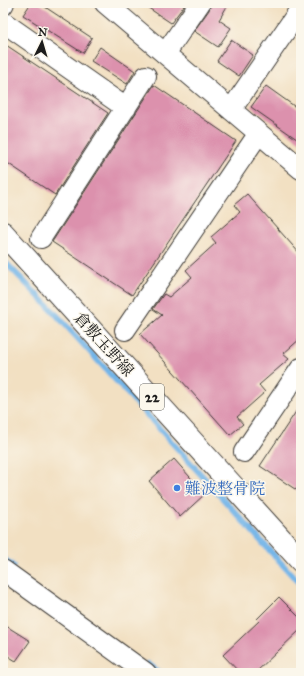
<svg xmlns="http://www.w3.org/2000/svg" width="304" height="676" font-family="'IM FELL Great Primer','Noto Serif JP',serif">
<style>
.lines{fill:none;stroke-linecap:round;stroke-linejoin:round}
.stream{stroke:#73b5e8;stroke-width:6}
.building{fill:#dc91ad}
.minor-casing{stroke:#3c3935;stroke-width:22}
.primary-casing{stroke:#3c3935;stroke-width:24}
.minor{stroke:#fff;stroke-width:20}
.primary{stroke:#fff;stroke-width:22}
.shop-dot{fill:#3f7fe0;stroke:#fbf7ec;stroke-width:1.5}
.labels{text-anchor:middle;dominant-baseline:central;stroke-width:3;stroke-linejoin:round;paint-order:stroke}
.shield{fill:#fbf7ec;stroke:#5f5e5a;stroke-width:1}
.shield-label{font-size:15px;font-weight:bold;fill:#1c1c1c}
.street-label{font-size:16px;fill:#1c1c1c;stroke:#fbf7ec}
.shop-label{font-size:16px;fill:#366cbe;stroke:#fbf7ec;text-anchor:start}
</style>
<rect width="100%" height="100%" fill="#fbf7ec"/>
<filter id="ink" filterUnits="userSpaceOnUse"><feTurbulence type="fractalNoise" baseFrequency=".025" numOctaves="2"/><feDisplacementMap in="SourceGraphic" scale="8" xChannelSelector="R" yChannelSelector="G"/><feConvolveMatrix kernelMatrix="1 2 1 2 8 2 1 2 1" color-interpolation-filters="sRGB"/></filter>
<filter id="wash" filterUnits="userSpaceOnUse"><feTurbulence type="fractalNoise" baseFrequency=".012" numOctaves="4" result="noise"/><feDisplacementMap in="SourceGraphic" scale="16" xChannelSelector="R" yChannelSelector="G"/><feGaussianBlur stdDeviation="0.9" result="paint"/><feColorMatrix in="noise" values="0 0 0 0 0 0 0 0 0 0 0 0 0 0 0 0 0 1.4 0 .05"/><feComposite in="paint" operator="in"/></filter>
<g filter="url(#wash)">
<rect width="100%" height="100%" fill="#f2e0c2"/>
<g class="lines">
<!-- stream -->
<path class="stream" d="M3,260L53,311L301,585
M3,558L13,566
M148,664L161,673"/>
</g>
<g id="blocks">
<!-- building -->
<path class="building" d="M31,3H39L92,38L83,53L23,15Z
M141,3H186L171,23Z
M211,3H229L219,20L231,28L218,47L194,31L209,10Z
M231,40L253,55L239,76L217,61Z
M3,43L108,113L55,195L3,160Z
M100,47L135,71L127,84L91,61Z
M154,85L236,141L132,295L52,242Z
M266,86L301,111V142L251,107Z
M247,194L301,255V338L283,354L289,359L259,385L265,392L237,417L243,424L230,435L140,334L162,315L153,309L164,294L169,297L192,277L186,270L216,243L211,237L240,212L234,205Z
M301,404V493L260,466Z
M174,459L205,494L180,517L149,481Z
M279,597L301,619V629L255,673H240L223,655L259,621L257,619Z
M3,624L30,641L16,661L3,653Z"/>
</g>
</g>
<g filter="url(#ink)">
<use href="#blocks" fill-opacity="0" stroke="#3c3935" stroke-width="1"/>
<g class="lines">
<!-- minor casing -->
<g class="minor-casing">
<path id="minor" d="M105,3L301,169
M3,5L4,3
M3,22L126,108
M165,54L200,3
M231,110L301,8
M41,238L146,76
M125,330L259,133
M244,452L301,368
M3,570L146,673"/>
</g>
<!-- primary casing -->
<g class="primary-casing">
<path id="primary" d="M3,233L301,561"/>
</g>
<!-- minor -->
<use href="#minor" class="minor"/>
<!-- primary -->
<use href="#primary" class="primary"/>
</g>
</g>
<!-- markers -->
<circle class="shop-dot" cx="177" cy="488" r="4"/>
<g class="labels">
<!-- shield labels -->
<rect class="shield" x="140" y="384" width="24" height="26" rx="3"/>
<g class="shield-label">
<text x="152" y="397">22</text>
</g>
<!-- street labels -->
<g class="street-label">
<text transform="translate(104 344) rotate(48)">倉敷玉野線</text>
</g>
<!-- shop labels -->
<g class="shop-label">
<text x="185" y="488">難波整骨院</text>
</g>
</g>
<!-- margin -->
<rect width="304" height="676" fill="none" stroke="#fbf7ec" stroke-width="16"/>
<!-- north arrow -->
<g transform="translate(42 42) rotate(5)" stroke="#fbf7ec" stroke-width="3" paint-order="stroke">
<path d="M0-3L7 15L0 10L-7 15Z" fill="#1c1c1c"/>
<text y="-6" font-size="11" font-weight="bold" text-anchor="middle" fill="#1c1c1c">N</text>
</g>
</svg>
